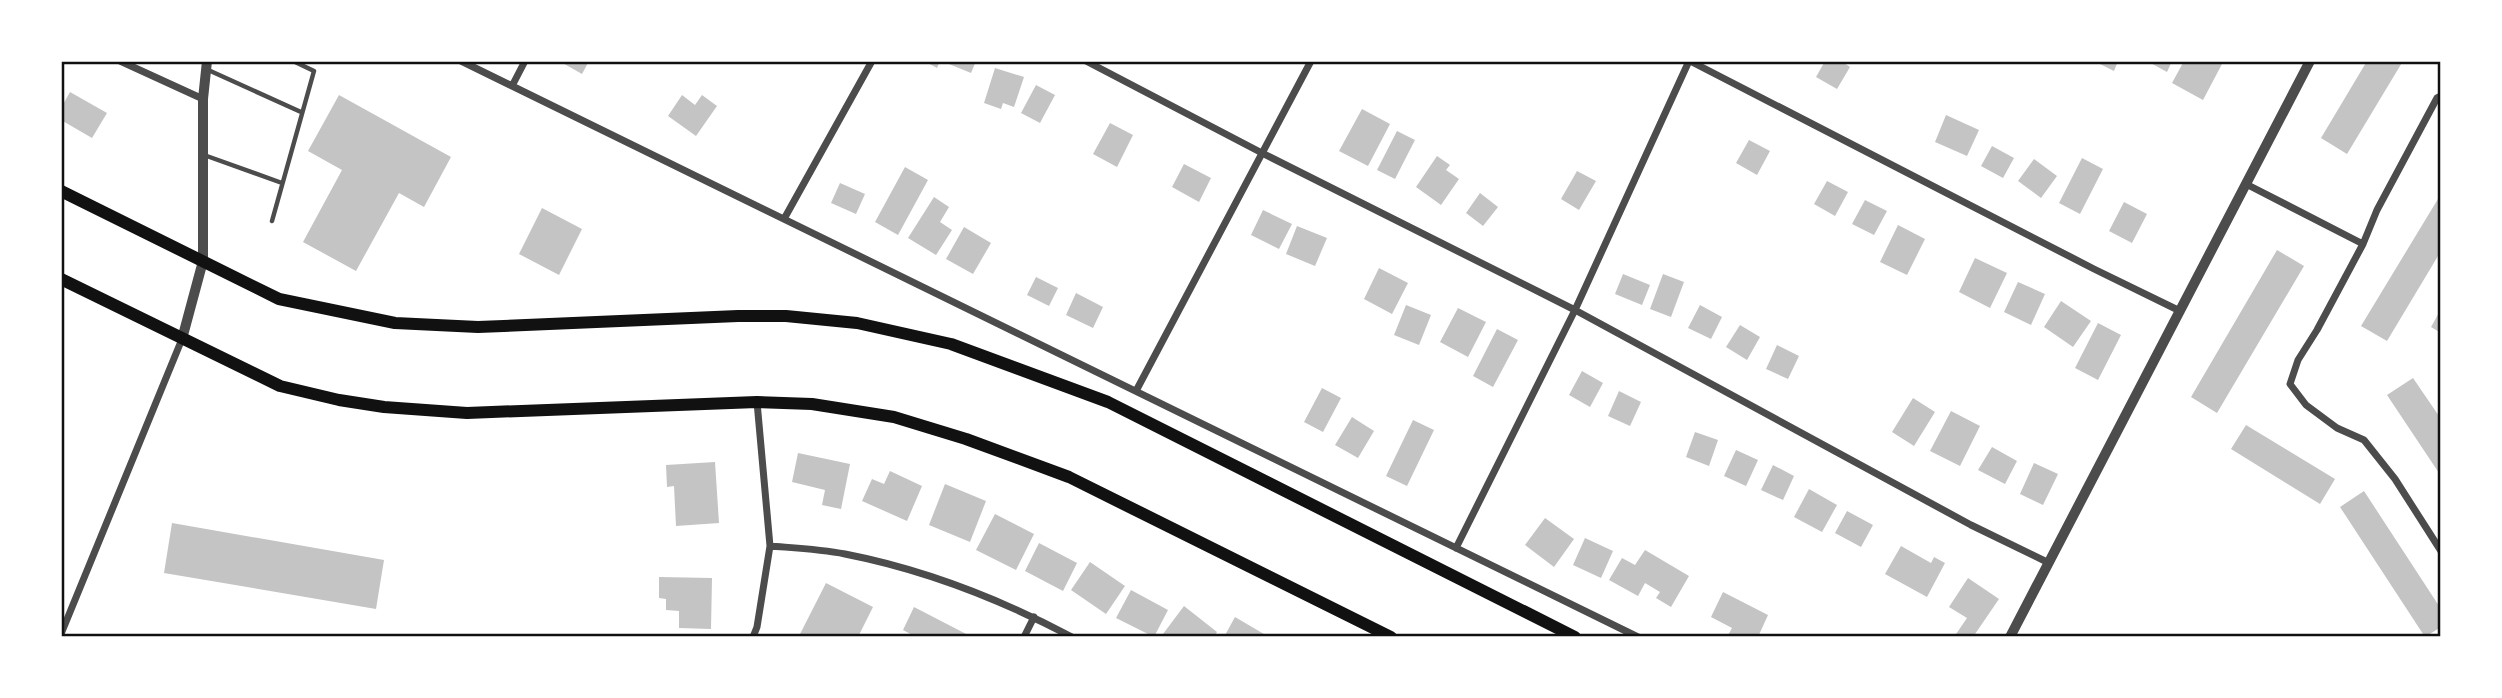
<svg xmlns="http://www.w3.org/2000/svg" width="2502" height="698" font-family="'Archivo Narrow',sans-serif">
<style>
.building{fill:#c4c4c4}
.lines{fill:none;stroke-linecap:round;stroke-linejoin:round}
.service{stroke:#4c4c4c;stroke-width:4.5}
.minor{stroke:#4c4c4c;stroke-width:7}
.tertiary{stroke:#4c4c4c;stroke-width:10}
.secondary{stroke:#111;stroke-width:12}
.neatline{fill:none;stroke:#111;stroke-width:2.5}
</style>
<rect width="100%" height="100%" fill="#fff"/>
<!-- building -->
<path class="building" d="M559,61H589L582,74Z
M924,61H940L937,68Z
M950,61H976L971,73L949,64Z
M1825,61H1841L1850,67L1837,89L1816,77Z
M2094,61H2118L2114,71Z
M2147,61H2172L2167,72Z
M2184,61H2216L2222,64L2203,100L2172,83Z
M2367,61H2403L2347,154L2321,138Z
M995,68L1024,77L1014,107L1003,103L1001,109L984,103Z
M1036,85L1055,95L1040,123L1021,113Z
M70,92L107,113L92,138L61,120V108Z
M339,95L451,157L424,207L399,193L356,271L303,242L342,170L308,151Z
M682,95L695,105L702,95L717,106L696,136L668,116Z
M1362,109L1390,124L1368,166L1339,151Z
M1946,115L1979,130L1967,156L1935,142Z
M1110,123L1133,135L1117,167L1093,154Z
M1397,131L1415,140L1395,179L1377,170Z
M1749,140L1770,151L1757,175L1736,163Z
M1992,146L2014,158L2003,178L1981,166Z
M1437,156L1450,165L1446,170L1459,179L1441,205L1416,187Z
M2082,158L2103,169L2080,214L2059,203Z
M2034,159L2057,176L2041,198L2018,181Z
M1184,164L1211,178L1199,202L1172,187Z
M905,167L928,180L898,235L875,222Z
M1577,171L1596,181L1579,210L1561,199Z
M1827,181L1848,192L1835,216L1814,204Z
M840,183L865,194L856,214L831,203Z
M1480,193L1498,207L1483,226L1466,213Z
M2441,194V251L2387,341L2361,326Z
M934,197L949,207L940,222L952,230L936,255L908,238Z
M1865,200L1887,211L1874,235L1852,224Z
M2124,202L2147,214L2132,243L2109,231Z
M542,208L582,229L559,275L519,254Z
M1263,210L1292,224L1279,249L1251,235Z
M1898,225L1925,239L1907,275L1880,262Z
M1297,226L1327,238L1315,266L1286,254Z
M964,227L991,243L973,274L946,259Z
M2277,250L2304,266L2217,413L2191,397Z
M1975,258L2007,273L1990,308L1959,292Z
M1379,268L1408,283L1392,314L1364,299Z
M1623,274L1650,285L1642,305L1615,294Z
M1663,274L1684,282L1671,317L1650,309Z
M1036,277L1058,288L1049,306L1027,295Z
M2018,282L2045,294L2031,325L2004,312Z
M1076,293L1103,307L1093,328L1066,315Z
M2061,301L2091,321L2073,347L2044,327Z
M1406,305L1431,315L1419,345L1394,335Z
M1700,305L1722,317L1711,339L1688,328Z
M1458,308L1486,322L1468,357L1440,342Z
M2441,309V333L2431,327Z
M2098,323L2121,335L2098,380L2075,368Z
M1740,325L1760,337L1747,360L1726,347Z
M1497,329L1518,340L1493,387L1473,376Z
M1777,345L1799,356L1788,379L1766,369Z
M1582,371L1603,383L1590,407L1569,395Z
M2413,378L2441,419V476L2387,395Z
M1322,388L1341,398L1323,432L1304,422Z
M1619,391L1641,402L1630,426L1608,416Z
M1913,398L1935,412L1914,446L1892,432Z
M1951,411L1980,426L1960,466L1930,451Z
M1352,417L1374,431L1358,458L1335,445Z
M1413,420L1434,430L1407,486L1386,476Z
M2246,425L2335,479L2320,504L2231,449Z
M1695,432L1718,440L1709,466L1686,457Z
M1992,447L2017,461L2005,484L1978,470Z
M1736,450L1758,460L1746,486L1724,476Z
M798,453L850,464L841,509L822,505L825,490L792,482Z
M715,462L719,523L676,526L674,486L667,487L666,465Z
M2034,463L2058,474L2043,505L2020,494Z
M1773,465L1794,476L1783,500L1761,490Z
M890,471L922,486L907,521L862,501L872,479L884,484Z
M945,484L986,501L970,542L929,525Z
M1809,489L1837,505L1822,532L1794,517Z
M2364,491L2441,609V627L2425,637L2340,507Z
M1847,511L1873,525L1861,547L1835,533Z
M995,514L1034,534L1016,570L976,550Z
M1545,518L1574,539L1554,567L1525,545Z
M172,523L384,560L376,609L164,573Z
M1585,538L1613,551L1601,578L1573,565Z
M1039,543L1077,563L1063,591L1025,571Z
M1901,546L1931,563L1934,557L1945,563L1927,597L1885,574Z
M1645,550L1689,576L1671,607L1656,598L1660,592L1645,583L1638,596L1609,580L1622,558L1635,565Z
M1090,562L1125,586L1106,614L1071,590Z
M659,577L712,578L711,629L679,628V611L666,610V599L659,598Z
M1968,578L1999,599L1973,637H1954L1967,618L1949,607Z
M826,583L873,607L858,637L799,636Z
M1131,590L1168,610L1154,637L1116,618Z
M1723,592L1768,615L1758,637H1727L1732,628L1711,617Z
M1184,606L1217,632L1214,637H1167L1163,634Z
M914,607L972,637H916L903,630Z
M1235,617L1269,637H1224Z"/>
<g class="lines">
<!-- service -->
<path class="service" d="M206,69L301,112
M204,155L282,183
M272,221L314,71L293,61"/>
<!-- minor -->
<path class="minor" d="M120,61L203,99
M461,61L1638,637
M1086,61L1262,153L1575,310L1971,525L2049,563
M1690,61L2094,269L2180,311
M512,86L525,61
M2441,96L2437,98L2377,210L2363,244L2317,330L2298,360L2290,384L2306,405L2337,428L2364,440L2395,479L2441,551
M2246,184L2363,244
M784,219L872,61
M1136,391L1311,61
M770,546C795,548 820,549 845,554C922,569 1002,600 1072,637
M1456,548L1575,310L1689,61
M61,634L182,339
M753,637L757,627L770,546L757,402
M1024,637L1034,617"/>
<!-- tertiary -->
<path class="tertiary" d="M182,339L203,261V99L207,61
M2010,637L2310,61"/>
<!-- secondary -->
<path class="secondary" d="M61,191L279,299L395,323L478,327L738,316H786L857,323L951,344L1108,402L1575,637
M61,279L280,386L339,400L384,407L467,413L757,402L812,404L894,417L966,439L1069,477L1391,637"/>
</g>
<!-- border -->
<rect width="2502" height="698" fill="none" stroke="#ffffff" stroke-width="126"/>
<rect x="63" y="63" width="2376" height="572" class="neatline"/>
</svg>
